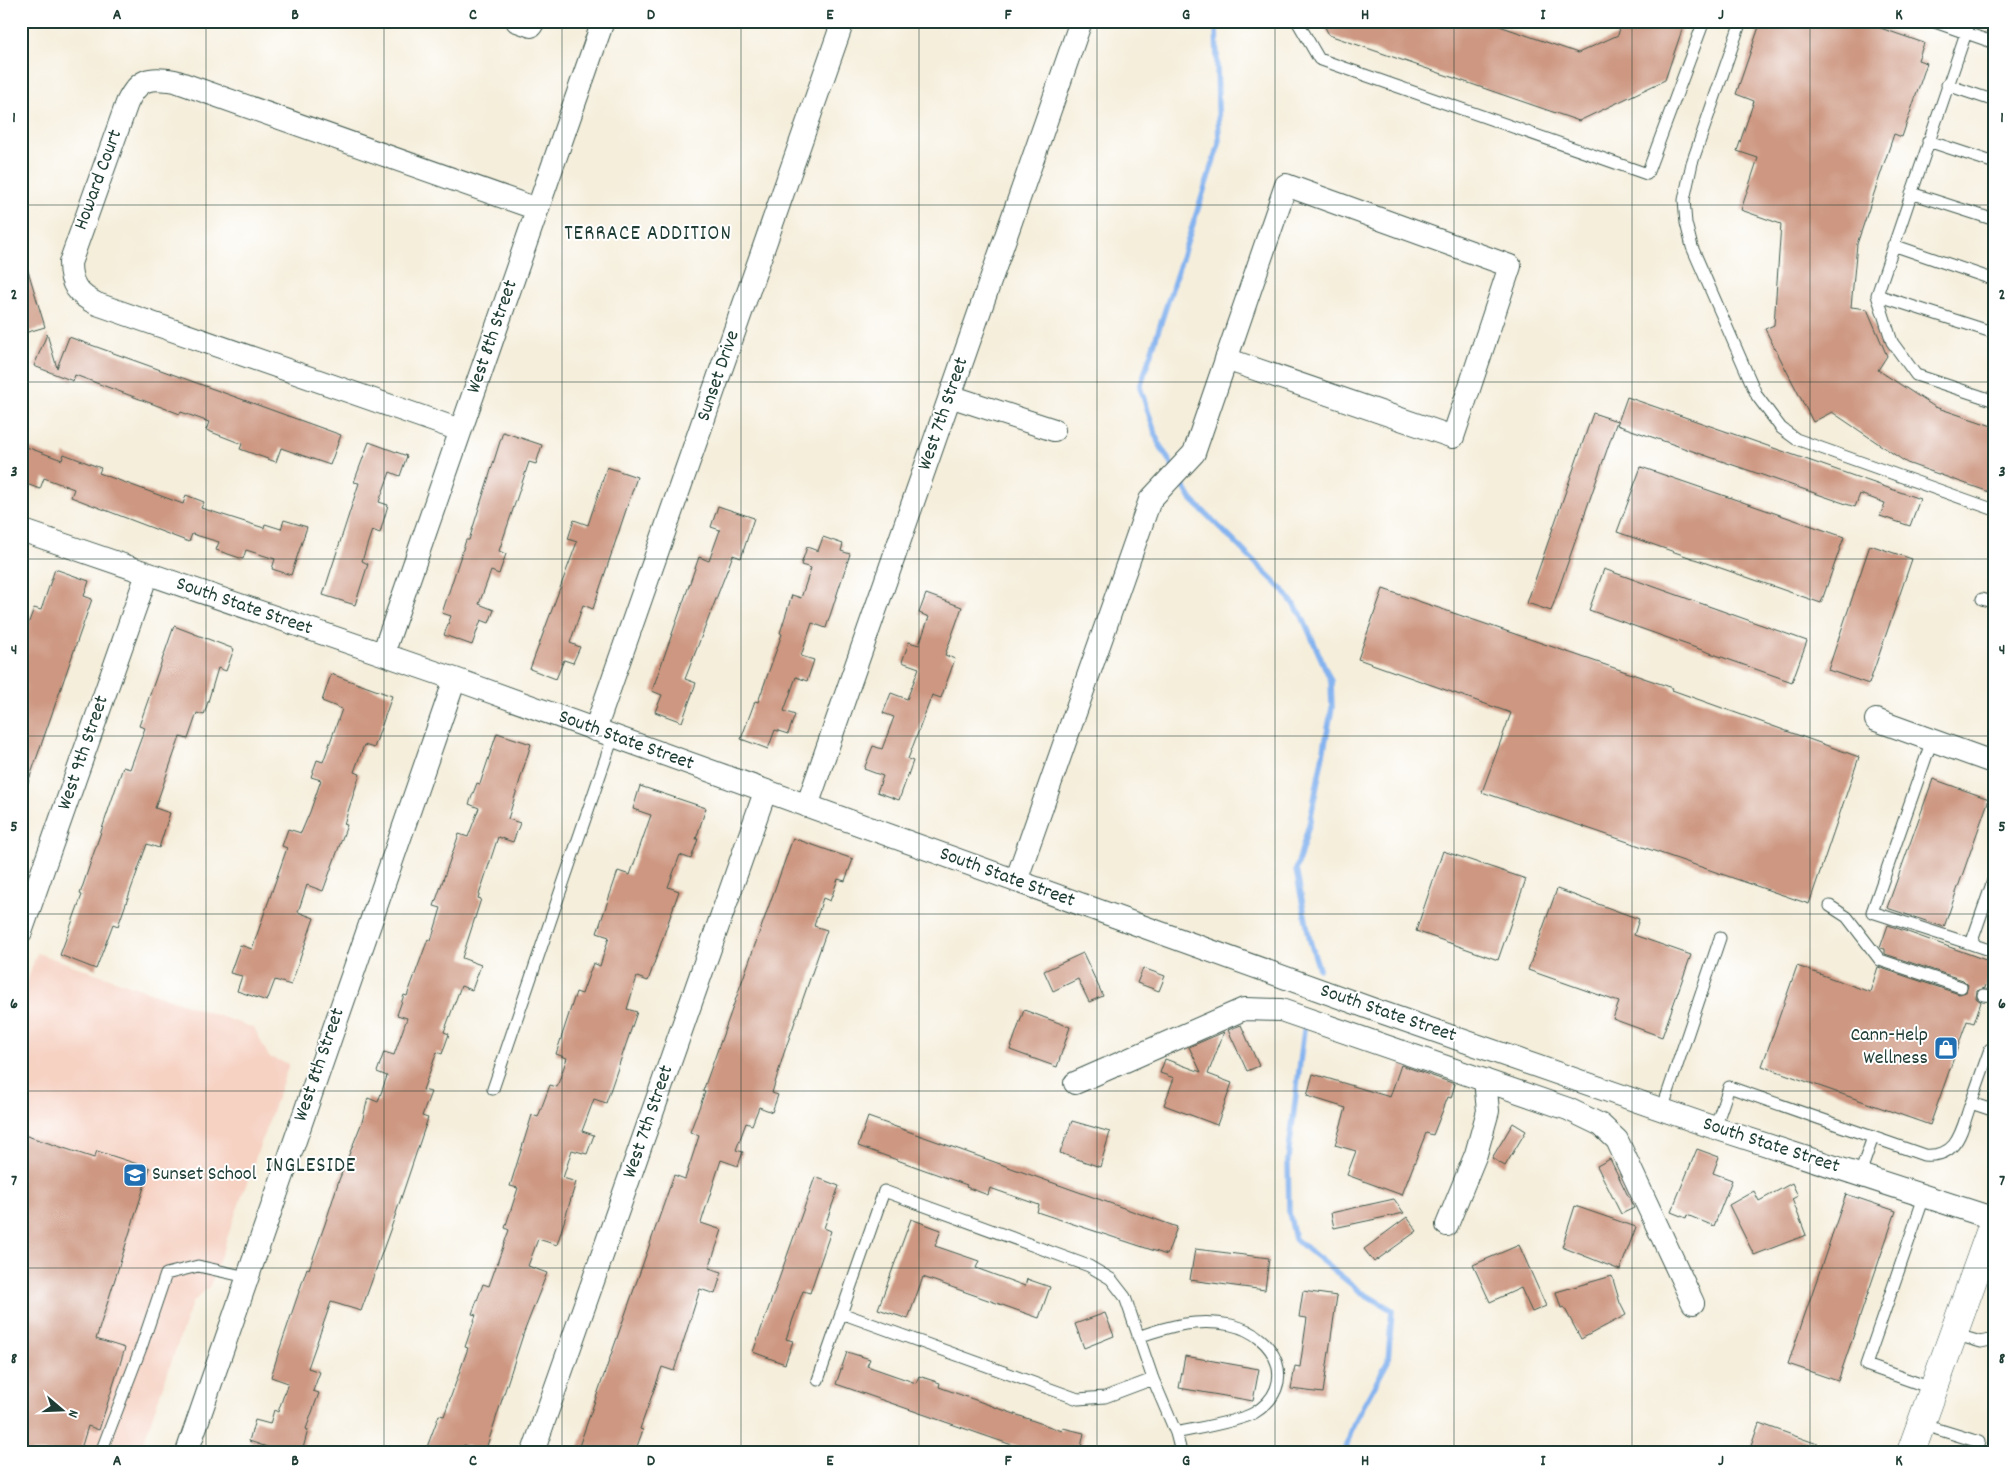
<svg xmlns="http://www.w3.org/2000/svg" width="2016" height="1473" font-family="Dekko,sans-serif">
<style>
.built{fill:#f6d2c3}
.lines{fill:none;stroke-linecap:round;stroke-linejoin:round}
.stream{stroke:#84b3ef;stroke-width:5.5}
.building{fill:#cd9781}
.lane-casing{stroke:#3f584d;stroke-width:13}
.street-casing{stroke:#3f584d;stroke-width:24}
.secondary-casing{stroke:#3f584d;stroke-width:29}
.lane{stroke:#fff;stroke-width:11}
.street{stroke:#fff;stroke-width:22}
.secondary{stroke:#fff;stroke-width:28}
.grid{fill:none;stroke:#1f3d34;stroke-width:1;stroke-opacity:0.55}
.labels{text-anchor:middle;dominant-baseline:central;stroke-width:4;stroke-linejoin:round;paint-order:stroke}
.street-label{font-size:20px;fill:#1f3d34;stroke:#fff}
.poi-label{font-size:20px;fill:#1f3d34;stroke:#fff;text-anchor:end}
.neighbourhood-label{font-size:21px;letter-spacing:1px;fill:#1f3d34;stroke:#fff}
.neatline{fill:none;stroke:#1f3d34;stroke-width:2}
.grid-label{font-size:16px;text-anchor:middle;font-weight:bold;fill:#1f3d34}
</style>
<rect width="100%" height="100%" fill="#fff"/>
<filter id="ink" filterUnits="userSpaceOnUse"><feTurbulence type="fractalNoise" baseFrequency=".02" numOctaves="2"/><feDisplacementMap in="SourceGraphic" scale="10" xChannelSelector="R" yChannelSelector="G"/><feConvolveMatrix kernelMatrix="1 2 1 2 8 2 1 2 1" color-interpolation-filters="sRGB"/></filter>
<filter id="wash" filterUnits="userSpaceOnUse"><feTurbulence type="fractalNoise" baseFrequency=".0096" numOctaves="4" result="noise"/><feDisplacementMap in="SourceGraphic" scale="20" xChannelSelector="R" yChannelSelector="G"/><feGaussianBlur stdDeviation="1.12" result="paint"/><feColorMatrix in="noise" values="0 0 0 0 0 0 0 0 0 0 0 0 0 0 0 0 0 1.4 0 .05"/><feComposite in="paint" operator="in"/></filter>
<g filter="url(#wash)">
<rect width="100%" height="100%" fill="#f5eedb"/>
<!-- built -->
<path class="built" d="M37,953L254,1028L269,1057L289,1064L210,1286L192,1303L140,1452H21V999Z"/>
<g class="lines">
<!-- stream -->
<path class="stream" d="M1174,469L1158,442L1140,387L1219,144L1216,21
M1178,477L1191,499L1282,589L1301,614L1331,681L1332,708L1310,821L1296,870L1310,941L1319,969
M1304,1030L1288,1159L1289,1212L1295,1239L1361,1292L1392,1310L1388,1361L1353,1425L1345,1452"/>
</g>
<g id="blocks">
<!-- building -->
<path class="building" d="M1322,21H1485L1578,53L1618,35L1622,21H1685L1665,80L1579,121L1329,35Z
M1761,21H1860L1924,43L1918,60L1927,63L1902,137L1894,134L1857,244L1851,307L1867,309L1887,356L1878,370L1935,407L1995,427V494L1907,463L1832,412L1813,422L1765,329L1774,325L1781,224L1741,210L1758,158L1737,151L1754,101L1736,94Z
M21,261H25L45,327L21,334Z
M47,334L57,368L69,337L341,435L330,465L281,448L276,462L240,449L242,444L206,430L209,422L181,412L180,414L75,375L73,381L34,366Z
M1627,397L1920,499L1910,526L1880,516L1885,503L1860,494L1855,507L1617,425Z
M1593,413L1617,421L1551,611L1527,603Z
M503,432L542,445L536,464L529,462L499,551L506,554L499,574L491,571L479,604L494,610L489,623L481,620L472,645L444,635L451,616L442,613L466,540H469Z
M369,442L407,456L400,476L390,472L379,502L388,505L380,533L372,530L362,561L368,564L355,605L323,595L359,483L354,482Z
M21,445L62,460L64,454L101,468L99,473L183,504L186,495L204,502L201,508L264,528L265,524L281,529L284,520L307,527L291,575L272,569L275,559L246,550L243,559L216,550L219,542L192,534L189,542L71,497L74,489L44,478L40,489L21,482Z
M607,467L637,477L593,609L583,605L570,643L580,647L573,663L564,660L556,679L530,669L577,542L568,539L574,520L588,525Z
M1641,467L1844,537L1821,603L1617,532Z
M718,506L754,518L741,558L733,555L685,679L696,683L682,722L655,712L662,695L652,691L699,557L709,561L720,530L711,527Z
M823,537L843,544L841,551L850,554L826,628L812,623L801,656L814,660L807,681L796,677L784,711L795,715L788,734L775,730L768,749L741,739L755,701L758,702L782,634L780,633L792,595L801,598L811,568L801,565L807,547L818,551Z
M1870,545L1912,559L1869,684L1828,670Z
M55,569L89,581L84,596L92,599L23,797L21,643L34,608L41,610Z
M1604,569L1807,641L1792,682L1589,610Z
M1383,589L1673,688L1672,690L1859,757L1809,904L1482,792L1511,713L1358,659Z
M926,594L962,607L945,655L955,659L941,698L932,695L908,759L913,761L899,800L877,792L883,776L864,769L873,746L882,749L894,717L883,713L891,693L907,699L919,668L902,662L909,642L919,645L929,617L919,613Z
M174,626L234,649L226,671L218,668L204,715L197,713L188,739L180,737L155,808L170,813L159,848L147,844L118,926L113,924L96,969L60,955L82,895L80,894L88,870L123,767L130,769L145,728L139,726Z
M331,674L392,696L374,748L364,745L354,772L360,774L344,824L347,825L323,891L307,885L298,912L314,918L291,985L275,980L267,1001L237,991L242,976L230,973L240,945L252,949L287,848L282,846L288,829L301,833L310,812L321,780L311,777L317,760L323,762L342,709L322,701Z
M497,733L531,744L508,819L520,823L513,842L498,837L478,898L481,899L462,958L481,965L472,990L461,986L444,1032L449,1034L442,1054L437,1052L423,1090L431,1092L422,1116L428,1118L393,1222L361,1311L331,1302L308,1368L320,1372L313,1391L319,1393L306,1429L308,1430L302,1452H282L249,1441L255,1420L270,1424L274,1410L278,1412L288,1383L271,1377L279,1351L307,1268L309,1269L325,1224L339,1180L362,1122L368,1098L378,1102L387,1076L377,1072L384,1052L394,1055L407,1018L397,1015L404,995L407,996L428,939L431,941L441,908L434,906L459,834L468,837L479,808L469,804L477,783L480,784Z
M1933,779L1989,799L1944,927L1887,908Z
M640,786L706,808L696,839H698L691,859L680,855L668,887L679,891L648,981L637,977L627,1009L637,1012L606,1103L594,1099L582,1131L594,1135L587,1154L572,1150L563,1178L576,1182L557,1245L538,1239L528,1266L547,1273L524,1332L485,1452L464,1445L461,1452H441L427,1447L439,1415L444,1416L468,1348L465,1347L476,1315L472,1314L483,1284L489,1286L509,1230L505,1228L518,1188L510,1186L532,1115L538,1117L550,1085L557,1087L567,1058L556,1054L576,992L582,994L593,963L600,966L609,937L597,933L618,871L630,875L651,815L633,809Z
M793,838L853,859L845,881L838,879L830,901L823,898L814,926L827,930L784,1053L772,1093L778,1095L772,1112L759,1107L752,1125L746,1123L736,1150L743,1152L738,1166L721,1160L701,1223L722,1230L709,1268L722,1272L715,1294L700,1289L674,1371L662,1367L640,1429L643,1430L635,1452H577L674,1175L685,1179L699,1136L690,1132L705,1092L703,1091Z
M1443,851L1526,879L1498,960L1416,931Z
M1557,889L1639,919L1634,935L1691,955L1662,1037L1613,1019L1619,1002L1528,970Z
M1888,925L1994,963L1985,988L1977,991L1976,998L1981,1002L1974,1023L1967,1021L1930,1125L1762,1066L1797,966L1870,992L1878,967L1959,994L1966,992L1968,985L1963,980L1885,954V949L1880,948Z
M1083,953L1103,996L1089,1002L1078,979L1053,991L1044,971Z
M1143,968L1165,976L1159,991L1137,983Z
M1024,1010L1070,1027L1057,1067L1010,1050Z
M1241,1025L1259,1066L1247,1071L1228,1030Z
M1224,1032L1208,1074L1232,1083L1217,1125L1164,1105L1174,1078L1160,1073L1165,1059L1201,1072L1189,1047Z
M1401,1065L1455,1084L1451,1098L1448,1097L1433,1135L1426,1133L1402,1195L1347,1175L1356,1151L1335,1145L1346,1108L1307,1096L1313,1074L1390,1097Z
M868,1117L1177,1227L1167,1255L1037,1212L1039,1205L990,1188L988,1195L966,1187L967,1185L858,1146Z
M1072,1121L1110,1132L1100,1167L1060,1153Z
M1513,1123L1526,1131L1505,1166L1492,1158Z
M21,1134L94,1158L97,1151L150,1168L96,1339L125,1348L99,1430L88,1426L80,1452H21Z
M1697,1149L1719,1157L1713,1173L1732,1180L1714,1226L1687,1215L1686,1218L1671,1212Z
M1610,1159L1634,1208L1621,1214L1597,1166Z
M815,1177L839,1186L824,1228L831,1231L817,1272L810,1293L803,1291L786,1339L793,1341L785,1364L753,1352Z
M1792,1183L1798,1196L1792,1199L1806,1235L1754,1255L1729,1205L1754,1191L1759,1201Z
M1846,1194L1896,1211L1838,1381L1788,1364Z
M1394,1199L1404,1213L1334,1228L1331,1213Z
M1575,1206L1636,1227L1620,1270L1562,1247Z
M1407,1217L1417,1231L1374,1262L1364,1249Z
M911,1219L941,1230L935,1246L979,1261L976,1268L1025,1286L1027,1279L1050,1287L1039,1318L923,1277L908,1319L878,1309Z
M1519,1245L1546,1306L1532,1312L1521,1288L1490,1302L1473,1265Z
M1195,1249L1269,1258L1265,1290L1190,1280Z
M1612,1276L1620,1303L1626,1315L1581,1339L1564,1307L1561,1308L1556,1292Z
M1303,1291L1337,1296L1323,1393L1291,1389L1295,1366L1300,1367L1307,1318L1299,1317Z
M1105,1313L1114,1336L1084,1348L1075,1324Z
M847,1352L870,1359L867,1366L916,1383L919,1376L940,1383L939,1387L1062,1431L1063,1428L1084,1433L1080,1452H1032L836,1384Z
M1185,1356L1259,1369L1253,1401L1179,1388Z
M1759,1423L1834,1450V1452H1749Z"/>
</g>
</g>
<g filter="url(#ink)">
<use href="#blocks" fill-opacity="0" stroke="#3f584d" stroke-width="1"/>
<g class="lines">
<!-- lane casing -->
<g class="lane-casing">
<path id="lane" d="M1297,21L1319,59L1647,174L1704,21
M1741,21L1692,163L1684,200L1686,223L1692,247L1757,396L1781,428L1796,439L1995,510
M1932,21L1995,43
M1970,21L1877,295L1892,342L1916,375L1995,401
M1947,85L1995,101
M1928,141L1995,163
M1911,193L1995,220
M1893,245L1995,280
M1877,295L1995,333
M1982,599L1995,603
M1932,740L1872,912L1971,944
M1995,875L1971,944L1995,952
M1830,906L1847,917L1880,960L1961,987
M1983,995L1995,996
M493,1089L613,737
M1971,1103L1990,1049
M1662,1110L1720,938
M1715,1128L1729,1087L1924,1155C1959,1158 1961,1130 1971,1103L1995,1111
M1860,1174L1873,1137
M1924,1197L1866,1365L1934,1389
M841,1313L1078,1399L1105,1397L1153,1379
M1953,1334L1981,1342L1995,1339
M1138,1337C1169,1326 1198,1318 1231,1325C1277,1335 1299,1386 1254,1413C1241,1421 1194,1429 1176,1433
M818,1380L884,1191L1089,1266L1111,1279L1125,1297L1153,1379L1176,1433L1181,1452
M1921,1424L1979,1442L1976,1452
M101,1452L142,1345L166,1274L198,1266L247,1277"/>
</g>
<!-- street casing -->
<g class="street-casing">
<path id="street" d="M517,21L531,26L534,21
M950,396L1054,430
M460,430L97,304C78,295 70,284 70,263L127,103C139,78 149,77 175,81L537,209
M21,530L455,679L1375,1010L1715,1128L1995,1219
M383,654L603,21
M1876,720L1995,763
M595,730L843,21
M807,806L1081,21
M1016,881L1150,500L1194,453L1286,185L1510,266L1453,437L1226,359
M21,932L147,574
M1075,1083L1244,1009L1281,1010L1568,1109L1601,1125L1617,1140L1693,1303
M1447,1225L1476,1154L1488,1111L1485,1080
M187,1452L455,679
M533,1452L765,792"/>
</g>
<!-- secondary casing -->
<g class="secondary-casing">
<path id="secondary" d="M1911,1452L1995,1218"/>
</g>
<!-- lane -->
<use href="#lane" class="lane"/>
<!-- street -->
<use href="#street" class="street"/>
<!-- secondary -->
<use href="#secondary" class="secondary"/>
</g>
</g>
<!-- grid -->
<path class="grid" d="M206,21V1452M384,21V1452M562,21V1452M741,21V1452M919,21V1452M1097,21V1452M1275,21V1452M1454,21V1452M1632,21V1452M1810,21V1452M21,205H1995M21,382H1995M21,559H1995M21,736H1995M21,914H1995M21,1091H1995M21,1268H1995"/>
<!-- icons -->
<defs>
<g id="shop-square" transform="scale(1.25)"><rect x="-9" y="-9" width="18" height="18" rx="4" fill="#1f6fb2" stroke="#fff"/><path d="M-5-2.5h2.3a2.7 3.5 0 0 1 5.4 0H5L5.5 6h-11ZM-1.5-2.5h3a1.5 2.3 0 0 0-3 0Z" fill="#fff"/></g>
<g id="school-square" transform="scale(1.25)"><rect x="-9" y="-9" width="18" height="18" rx="4" fill="#1f6fb2" stroke="#fff"/><path d="M0-5L7-2L0 1L-7-2ZM-4 1L0 2.5L4 1V4Q0 6-4 4Z" fill="#fff"/></g>
</defs>
<g fill-rule="evenodd">
<use href="#shop-square" x="1946" y="1048"/>
<use href="#school-square" x="135" y="1175"/>
</g>
<g class="labels">
<!-- street labels -->
<g class="street-label">
<text transform="translate(99 180) rotate(-70)">Howard Court</text>
<text transform="translate(493 337) rotate(-71)">West 8th Street</text>
<text transform="translate(719 376) rotate(-71)">Sunset Drive</text>
<text transform="translate(944 414) rotate(-71)">West 7th Street</text>
<text transform="translate(244 607) rotate(19)">South State Street</text>
<text transform="translate(626 741) rotate(20)">South State Street</text>
<text transform="translate(84 753) rotate(-71)">West 9th Street</text>
<text transform="translate(1007 878) rotate(20)">South State Street</text>
<text transform="translate(1388 1014) rotate(19)">South State Street</text>
<text transform="translate(320 1065) rotate(-71)">West 8th Street</text>
<text transform="translate(649 1122) rotate(-71)">West 7th Street</text>
<text transform="translate(1771 1146) rotate(18)">South State Street</text>
</g>
<!-- poi labels -->
<g class="poi-label">
<text x="1928" y="1036">Cann-Help<tspan x="1928" dy="23">Wellness</tspan></text>
<text x="152" y="1175" text-anchor="start">Sunset School</text>
</g>
<!-- neighbourhood labels -->
<g class="neighbourhood-label">
<text x="648" y="235">TERRACE ADDITION</text>
<text x="311" y="1167">INGLESIDE</text>
</g>
</g>
<!-- margin -->
<rect width="2016" height="1473" fill="none" stroke="#fff" stroke-width="55"/>
<!-- north arrow -->
<g transform="translate(62 1410) rotate(109)" stroke="#ffffff" stroke-width="4" paint-order="stroke">
<path d="M0-4L9 19L0 12L-9 19Z" fill="#1f3d34"/>
<text y="-8" font-size="14" font-weight="bold" text-anchor="middle" fill="#1f3d34">N</text>
</g>
<rect x="28" y="28" width="1960" height="1418" class="neatline"/>
<g class="grid-label">
<text x="117" y="19">A</text>
<text x="295" y="19">B</text>
<text x="473" y="19">C</text>
<text x="651" y="19">D</text>
<text x="830" y="19">E</text>
<text x="1008" y="19">F</text>
<text x="1186" y="19">G</text>
<text x="1365" y="19">H</text>
<text x="1543" y="19">I</text>
<text x="1721" y="19">J</text>
<text x="1899" y="19">K</text>
<text x="14" y="122">1</text>
<text x="2002" y="122">1</text>
<text x="14" y="299">2</text>
<text x="2002" y="299">2</text>
<text x="14" y="476">3</text>
<text x="2002" y="476">3</text>
<text x="14" y="654">4</text>
<text x="2002" y="654">4</text>
<text x="14" y="831">5</text>
<text x="2002" y="831">5</text>
<text x="14" y="1008">6</text>
<text x="2002" y="1008">6</text>
<text x="14" y="1185">7</text>
<text x="2002" y="1185">7</text>
<text x="14" y="1363">8</text>
<text x="2002" y="1363">8</text>
<text x="117" y="1465">A</text>
<text x="295" y="1465">B</text>
<text x="473" y="1465">C</text>
<text x="651" y="1465">D</text>
<text x="830" y="1465">E</text>
<text x="1008" y="1465">F</text>
<text x="1186" y="1465">G</text>
<text x="1365" y="1465">H</text>
<text x="1543" y="1465">I</text>
<text x="1721" y="1465">J</text>
<text x="1899" y="1465">K</text>
</g>
</svg>
